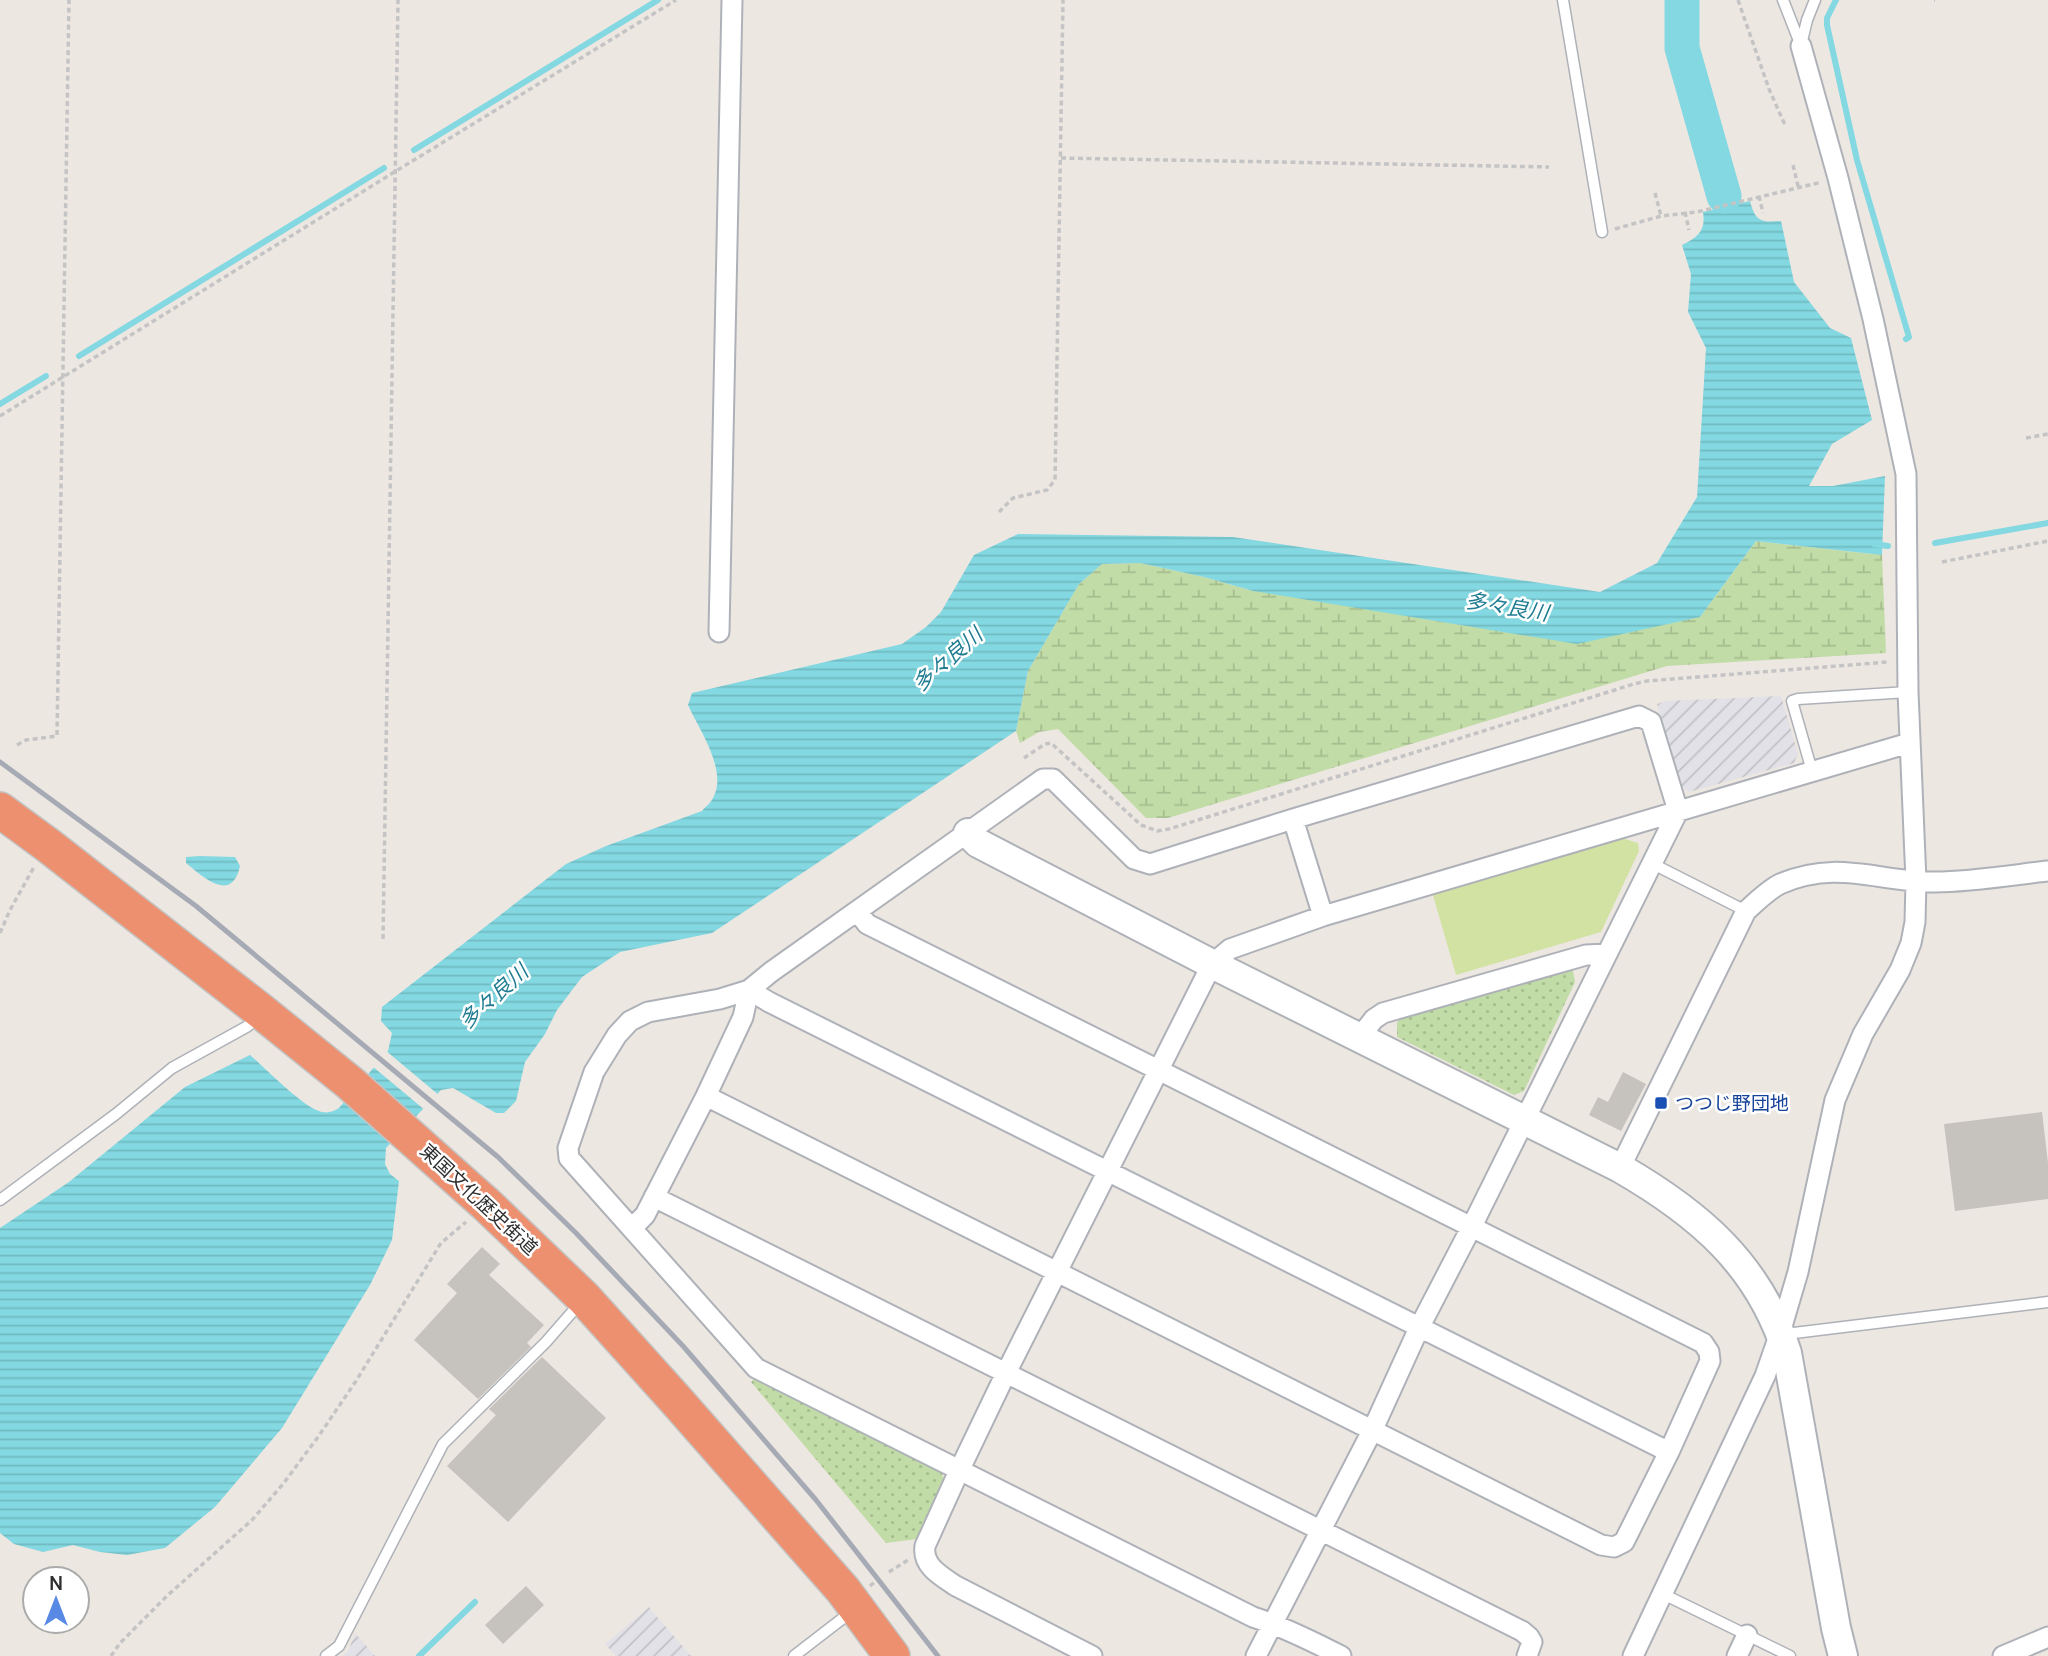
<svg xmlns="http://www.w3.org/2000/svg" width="2048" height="1656" font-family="Manrope,'Noto Sans JP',sans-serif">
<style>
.industrial{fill:url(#industrial-furrows)}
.grass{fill:url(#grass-dots)}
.wetland{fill:url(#wetland-marsh)}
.pitch{fill:#d2e2a3}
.water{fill:url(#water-rules)}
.pier{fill:#ede7e2}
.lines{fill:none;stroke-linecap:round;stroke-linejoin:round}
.stream{stroke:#83d8e1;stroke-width:6}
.river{stroke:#83d8e1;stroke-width:35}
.building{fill:#c6c2bd}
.lane-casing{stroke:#aeb2b8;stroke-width:13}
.street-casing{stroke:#aeb2b8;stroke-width:23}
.secondary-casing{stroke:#aeb2b8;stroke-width:32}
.highway-casing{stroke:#c4c4c4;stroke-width:38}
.path{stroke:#c4c4c4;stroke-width:3.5;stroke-dasharray:5 3.5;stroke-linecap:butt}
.lane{stroke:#fff;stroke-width:10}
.street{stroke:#fff;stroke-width:19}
.secondary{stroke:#fff;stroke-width:28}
.highway{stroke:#ec906f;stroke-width:35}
.rail{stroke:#a5aab5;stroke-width:5}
.transit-dot{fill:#1a4fb4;stroke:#fff;stroke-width:2.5}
.labels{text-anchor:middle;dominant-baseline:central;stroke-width:5;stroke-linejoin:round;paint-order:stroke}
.transit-label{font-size:19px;fill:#164399;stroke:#fff;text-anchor:start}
.street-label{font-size:19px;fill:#2e2e2e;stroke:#fff}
.water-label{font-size:21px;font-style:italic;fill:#1f7c91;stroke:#fff}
</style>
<defs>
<pattern id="industrial-furrows" width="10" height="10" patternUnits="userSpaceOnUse" patternTransform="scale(1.75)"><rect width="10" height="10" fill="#e2e1e7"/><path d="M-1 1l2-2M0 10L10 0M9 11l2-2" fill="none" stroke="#c2c1c6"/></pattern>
<pattern id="grass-dots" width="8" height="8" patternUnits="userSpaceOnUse" patternTransform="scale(1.75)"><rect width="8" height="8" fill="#c1dca6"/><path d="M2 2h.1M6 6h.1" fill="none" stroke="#a6bd8f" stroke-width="1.8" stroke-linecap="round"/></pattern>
<pattern id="wetland-marsh" width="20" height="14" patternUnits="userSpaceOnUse" patternTransform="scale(1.75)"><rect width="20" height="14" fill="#c1dca6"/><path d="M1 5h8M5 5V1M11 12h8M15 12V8" fill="none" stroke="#a6bd8f"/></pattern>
<pattern id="water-rules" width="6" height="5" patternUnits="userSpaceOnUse" patternTransform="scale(1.75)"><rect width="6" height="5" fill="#83d8e1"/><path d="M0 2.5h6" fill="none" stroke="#71bac1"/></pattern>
</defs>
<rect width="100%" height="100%" fill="#ede7e2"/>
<!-- industrial -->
<path class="industrial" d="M1781,696L1798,754L1794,763L1689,792L1679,784L1657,704L1666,701Z
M649,1607L653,1612L691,1656H616L605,1644Z
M355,1633L375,1656H342L348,1652Z"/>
<!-- grass -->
<path class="grass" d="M1568,969L1573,971L1575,982L1524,1091L1514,1095L1397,1037V1023L1399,1019Z
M754,1379L940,1469L945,1483L917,1539L886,1543L751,1382Z"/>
<!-- wetland -->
<path class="wetland" d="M1756,541L1882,555L1886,653L1667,666L1168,818H1146L1058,729L1039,732L1020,743L1016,731L1028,671L1079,584L1102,564L1140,563L1204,577L1253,591L1700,617Z"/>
<!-- pitch -->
<path class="pitch" d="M1622,838L1638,843L1639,851L1601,932L1456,975L1432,892Z"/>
<!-- water -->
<path class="water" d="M1750,201C1755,221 1761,223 1781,221L1794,282L1830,328L1851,338L1872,420L1832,444L1809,486H1833L1885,476L1882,555L1756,541L1700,617L1577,644L1253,591L1204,577L1140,563L1102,564L1079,584L1028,671L1016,731L712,933L620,952L582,977L557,1010L545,1034L525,1062L516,1101L504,1113H496L453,1088L441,1090L386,1148L385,1164L390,1174L399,1181L392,1240L370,1285L282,1428L215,1507L165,1548L127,1555L100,1552L73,1545L43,1552L14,1544L0,1533V1228L69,1182L185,1087L250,1055C265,1068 302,1106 319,1111C326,1114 333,1112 339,1108L388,1051L392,1033L381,1021L382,1007L566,864L606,846L702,811C705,807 711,803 713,798C728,771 700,731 688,705L692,693L902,644L926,627L941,612L974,555L1018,534L1233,537L1600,592L1657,563L1697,497L1706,348L1688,312L1691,274L1682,245C1698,237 1706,231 1703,212Z
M200,856L235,857L240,866C232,904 203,877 186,863V857Z"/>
<!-- pier -->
<path class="pier" d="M385,1050L440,1096L426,1111L372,1066Z"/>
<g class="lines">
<!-- stream -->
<path class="stream" d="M1836,0L1827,18V25L1857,160L1909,337L1906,339
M414,150L658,0
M79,356L384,168
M0,404L46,376
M1935,543L2048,523
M1874,544L1888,546
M419,1656L475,1602"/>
<!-- river -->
<path class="river" d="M1682,0V48L1724,196"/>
</g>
<!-- building -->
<path class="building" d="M1623,1072L1646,1084L1621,1131L1589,1115L1598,1097L1608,1102Z
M2042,1112L2048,1163V1199L1955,1211L1944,1124Z
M482,1247L500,1264L489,1275L544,1325L527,1343L531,1347L478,1399L414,1340L457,1293L447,1284Z
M542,1357L606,1418L508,1522L447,1466L496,1415L489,1409Z
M526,1586L544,1605L503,1644L485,1625Z"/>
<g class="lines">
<!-- lane casing -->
<g class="lane-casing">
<path id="lane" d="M1563,0L1602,232
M1783,0L1801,46
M1801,45L1807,20L1815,0
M1812,771L1792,701L1798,699L1908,692
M1653,864L1746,911
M0,1200L116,1114L172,1068L248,1026L258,1016
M1781,1333H1794L2048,1302
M1663,1594L1790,1656
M326,1656L339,1646L443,1444L546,1342L580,1303
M794,1656L851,1612"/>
</g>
<!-- street casing -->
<g class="street-casing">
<path id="street" d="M719,632L732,0
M1293,819L1323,916
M1359,1038L1374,1019L1383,1013L1586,955L1607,954
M706,1096C1004,1246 1303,1393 1601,1545L1614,1547L1624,1542L1669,1452L1710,1361L1709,1352L1703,1343L867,924L857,911
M1620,1168L1746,911C1756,902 1768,890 1780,884C1838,859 1877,882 1935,882C1970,882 2013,875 2048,871
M654,1197L1522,1631L1529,1637L1532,1642L1527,1656
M632,1228L645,1215L706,1096L743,1017L749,990L769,1002L1669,1452
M1092,1656L956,1586C941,1576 922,1566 925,1546L959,1471L1006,1373L1212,964L1230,949L1323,916L1909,743
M1256,1656L1373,1429L1419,1328L1472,1226L1678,811L1651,722L1639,716L1293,819L1150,864L1134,859L1053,779H1043L771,972L749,990L720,999L648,1012L630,1021L617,1035L594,1072L568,1148L569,1158L756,1368L1253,1617C1284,1627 1312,1641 1341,1656
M1633,1656L1765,1376L1780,1333L1798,1272L1835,1100L1863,1034L1900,970L1911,943L1915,922L1916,881L1908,692L1906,474L1873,319L1838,178L1801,46
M1737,1656L1747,1635
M2003,1656L2048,1637"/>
</g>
<!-- secondary casing -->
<g class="secondary-casing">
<path id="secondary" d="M968,833L978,843L1212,964L1620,1168C1698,1213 1759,1264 1787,1353L1836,1628L1843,1656"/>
</g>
<!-- highway casing -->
<g class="highway-casing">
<path id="highway" d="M0,810L49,846L262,1012L350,1083L487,1205L584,1298L675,1399L843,1590L892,1656"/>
</g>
<!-- path -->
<path class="path" d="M1738,0L1769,89L1785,125
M1934,0H1935
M1061,158L1549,167
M1793,165L1798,186
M1655,193L1661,216
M1759,196L1763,213
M1685,212L1689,230
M1615,229L1661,216L1697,212L1822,182
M0,416L396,171L676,0
M2026,438L2048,434
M999,512L1013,498L1047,490L1055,480L1063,0
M1942,562L2048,541
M17,745L26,740L57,736L69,0
M1024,758L1045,744L1051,743L1141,825L1157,831L1169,829L1634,684L1647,681L1888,662
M0,933L10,910L34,867
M383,939L398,0
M889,1572L908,1560
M870,1586L877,1580
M111,1656L120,1643L168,1595L252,1520L283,1484L318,1437L356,1381L441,1243L466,1222"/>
<!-- lane -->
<use href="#lane" class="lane"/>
<!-- street -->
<use href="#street" class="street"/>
<!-- secondary -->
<use href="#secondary" class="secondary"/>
<!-- highway -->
<use href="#highway" class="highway"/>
<!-- rail -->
<path class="rail" d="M0,762L196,906L498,1157L576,1233L683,1346L816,1500L938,1656"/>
</g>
<!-- markers -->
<rect class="transit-dot" x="1654" y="1096" width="14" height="14" rx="3.5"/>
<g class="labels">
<!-- transit labels -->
<g class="transit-label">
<text x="1675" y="1103">つつじ野団地</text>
</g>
<!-- street labels -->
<g class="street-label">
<text transform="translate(479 1199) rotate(43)">東国文化歴史街道</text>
</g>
<!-- water labels -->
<g class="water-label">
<text transform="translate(1507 606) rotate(9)">多々良川</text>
<text transform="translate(947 659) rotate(-41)">多々良川</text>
<text transform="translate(493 996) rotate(-42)">多々良川</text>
</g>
</g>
<!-- north arrow -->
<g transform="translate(56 1600)"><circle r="33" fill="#ffffff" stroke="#ababab" stroke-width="2"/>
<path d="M0-5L12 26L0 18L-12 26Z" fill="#5789e5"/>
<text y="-10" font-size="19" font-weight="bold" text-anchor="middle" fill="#2e2e2e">N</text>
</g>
</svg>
